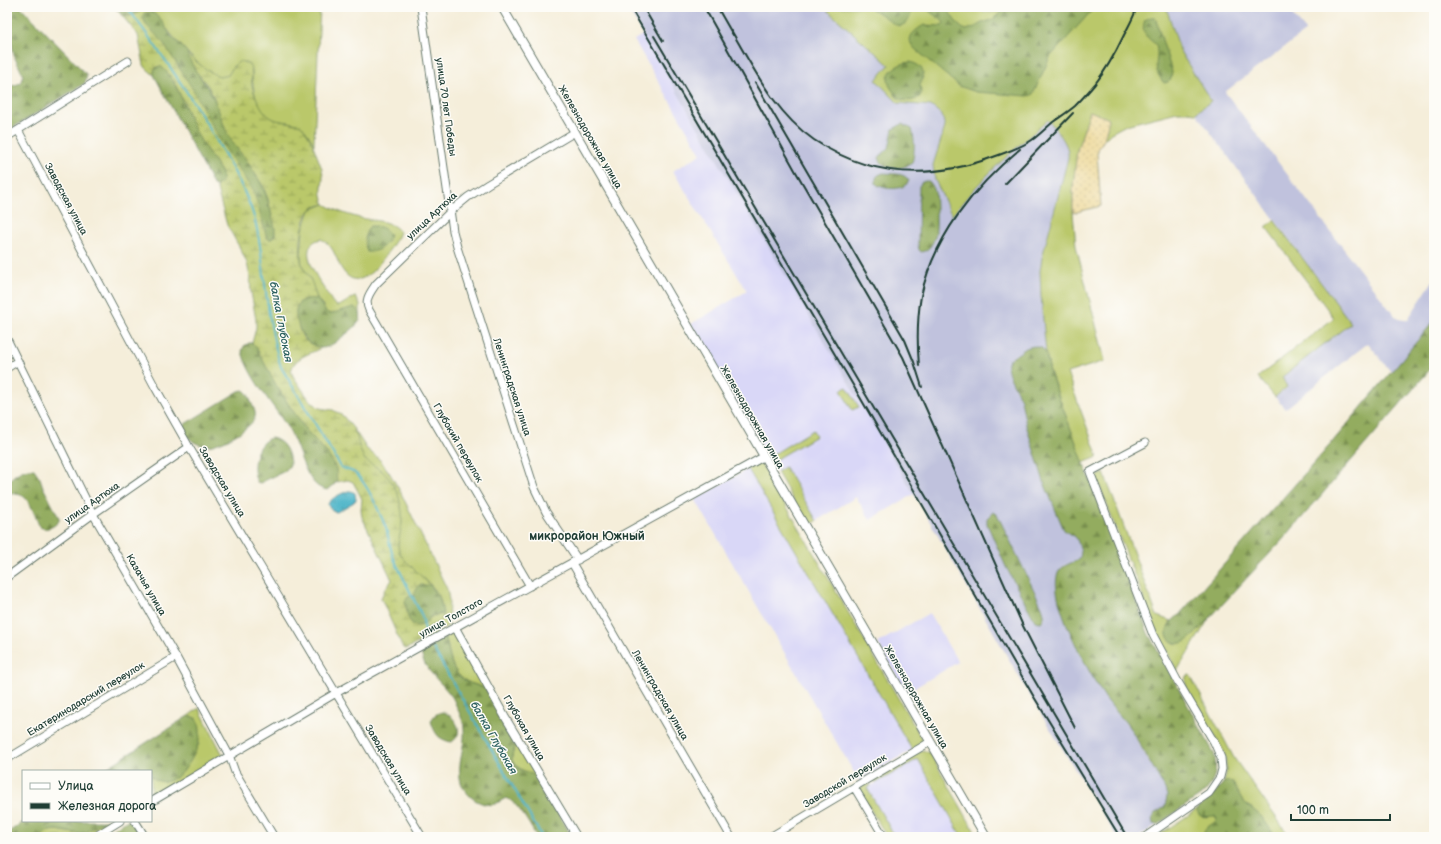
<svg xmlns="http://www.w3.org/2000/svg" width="1441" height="844" font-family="'Balsamiq Sans',sans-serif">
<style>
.built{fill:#d9d7f7}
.industrial{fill:#c0c2dd}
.grass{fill:#bac86a;stroke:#6c824f}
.forest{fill:url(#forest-firs);stroke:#597449}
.wetland{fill:url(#wetland-marsh);stroke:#6c824f}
.sand{fill:url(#sand-dots);stroke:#868c69}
.water{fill:url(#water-ripples);stroke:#34787e}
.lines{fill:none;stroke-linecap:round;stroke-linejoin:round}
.stream{stroke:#49b3c7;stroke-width:2}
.minor-casing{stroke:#6a7b6e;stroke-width:9}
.major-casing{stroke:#6a7b6e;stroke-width:10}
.minor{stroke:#fff;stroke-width:7}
.major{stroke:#fff;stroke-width:8}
.rail{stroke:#1f3d34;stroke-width:2}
.labels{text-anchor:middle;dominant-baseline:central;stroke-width:3;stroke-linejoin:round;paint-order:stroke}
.street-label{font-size:10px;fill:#1f3d34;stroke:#fdfcf7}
.water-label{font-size:11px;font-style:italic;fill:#2c6060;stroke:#fdfcf7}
.quarter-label{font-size:12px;font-weight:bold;fill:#1f3d34;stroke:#fdfcf7}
</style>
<defs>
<pattern id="forest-firs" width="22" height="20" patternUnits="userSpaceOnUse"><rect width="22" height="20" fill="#93ac5e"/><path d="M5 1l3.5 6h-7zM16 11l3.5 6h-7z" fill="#778d4e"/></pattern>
<pattern id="wetland-marsh" width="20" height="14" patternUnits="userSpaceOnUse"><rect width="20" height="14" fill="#bac86a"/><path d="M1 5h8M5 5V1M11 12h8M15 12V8" fill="none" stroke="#97a458"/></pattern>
<pattern id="sand-dots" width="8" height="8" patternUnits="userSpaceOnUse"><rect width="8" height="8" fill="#eeda9e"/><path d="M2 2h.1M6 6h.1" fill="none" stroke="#ccbc89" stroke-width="1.8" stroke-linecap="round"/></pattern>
<pattern id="water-ripples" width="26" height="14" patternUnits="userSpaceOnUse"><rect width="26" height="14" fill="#49b3c7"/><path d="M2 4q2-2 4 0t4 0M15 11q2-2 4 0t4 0" fill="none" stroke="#3c93a2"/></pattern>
</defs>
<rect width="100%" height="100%" fill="#fdfcf7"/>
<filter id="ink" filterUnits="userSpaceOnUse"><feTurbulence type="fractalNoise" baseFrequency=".025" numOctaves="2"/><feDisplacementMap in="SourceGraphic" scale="8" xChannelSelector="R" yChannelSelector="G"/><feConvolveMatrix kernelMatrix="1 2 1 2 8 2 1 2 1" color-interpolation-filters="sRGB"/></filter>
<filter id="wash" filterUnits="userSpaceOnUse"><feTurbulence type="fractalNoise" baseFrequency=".012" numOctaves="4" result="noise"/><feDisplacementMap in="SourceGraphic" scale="16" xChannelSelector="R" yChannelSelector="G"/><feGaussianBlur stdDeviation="0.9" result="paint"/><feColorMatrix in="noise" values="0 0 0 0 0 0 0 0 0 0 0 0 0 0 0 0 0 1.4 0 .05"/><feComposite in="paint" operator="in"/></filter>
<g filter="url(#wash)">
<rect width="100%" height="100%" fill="#f5eeda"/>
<!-- built -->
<path class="built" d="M644,34L914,494L870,520L856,497L808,526L691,324L747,291L673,171L701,154L634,40Z
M748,469L912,750L859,781L695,499Z
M929,613L958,662L906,693L878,643Z
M918,759L962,837H895L867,788Z"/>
<!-- industrial -->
<path class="industrial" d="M627,7H825L828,11L889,65L898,103L931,106L942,115L945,127L933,165L935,180L952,215L965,198L992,169L1049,120L1066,144L1069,151L1068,158L1045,245L1040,271L1041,296L1046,353L1042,348L1016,354L1009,360L1007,366L1009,375L1021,400L1026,425L1045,485L1064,530L1074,536L1077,539L1081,552L1080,558L1075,562L1065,565L1061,568L1063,614L1073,640L1096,682L1106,698L1130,729L1165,789L1167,796L1165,807L1154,814L1157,825L1138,837H1117L1033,701L914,494Z
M1166,7H1286L1306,31L1225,92L1393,314L1399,319L1404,320L1408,319L1434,279V321L1391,372L1368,343L1285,409L1275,397L1287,388L1282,377L1351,323L1196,113L1211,101L1181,53Z"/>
<!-- grass -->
<path class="grass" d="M147,7H320L314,145C310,136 303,126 293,123C286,121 279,122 272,119C256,111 252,86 252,70L233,66C232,69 230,74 227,76C207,83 169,31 158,18C155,14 150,11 147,7Z
M825,7H977C985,15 998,13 1007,7H1166L1181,53L1211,101L1196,113L1188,112H1177L1126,125L1111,133L1104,140L1109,119L1090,111L1077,150L1073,187V213L1076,246L1105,361L1067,373L1098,457L1083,463L1050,372L1046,353L1041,296L1040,271L1042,258L1068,158C1070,144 1057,131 1048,120C1013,151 980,178 952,216L935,180L933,165L945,127L942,115L931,106L898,103L876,80L889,65L828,11Z
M325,204C334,210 345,214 356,217C370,221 391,219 400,232L398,237C386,254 360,303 340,266C335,255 332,244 321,239C291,246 324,287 333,303L337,306C344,305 349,298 356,297L360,305V315L358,310L330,314L325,312L322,304L317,299L310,279L302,265L301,256L303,230L310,210Z
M1274,220L1351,323L1282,377L1287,387L1275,397L1258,377L1334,318L1266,227Z
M847,387L859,407L852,410L841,390Z
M353,428L367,449L380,460L389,472L400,491L447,589L449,600L448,626L428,638V627L437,624C438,618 442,609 441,603C439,584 405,568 399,551C394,537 406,520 400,503C397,493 391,478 382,472C377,467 368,465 365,460C358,451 358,438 353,428Z
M813,430L816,436L775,460L772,455Z
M760,461L922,739L921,745L912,750L748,469Z
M785,467L817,521L808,526L777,472Z
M1104,473L1157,616L1171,621C1165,631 1166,640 1177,644L1194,635L1210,617L1177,671L1156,630L1096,477Z
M454,632L486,689C480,685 472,685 466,681C450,672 450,654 446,639L443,638Z
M1190,675L1234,758L1290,837H1155C1172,826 1217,799 1224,781C1228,771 1226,760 1223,750L1187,688L1185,682L1186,676Z
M199,708L223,755L151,798V776L183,772L199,744L196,718L188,716Z
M515,741L538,778C530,773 510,767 512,756C513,750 516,748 515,741Z
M923,750L930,753L978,837H962L918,759L876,783L874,779Z
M868,782L871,786L867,788L895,837H887L860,792L861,787Z
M104,821H114L89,837H40L48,831L57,830L79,834L87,832Z"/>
<!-- forest -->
<path class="forest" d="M7,7H21L87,75L85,83L82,85L7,131V85C15,87 22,84 23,75L14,56L12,44L7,39Z
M114,7H143C140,12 131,18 125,16C121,15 117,10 114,7Z
M869,7H910C912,11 911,15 909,19C900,32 893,23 885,17C880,13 874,11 869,7Z
M926,7H946L956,22L962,28L966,30L973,28L982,23L992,20L1007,7H1095L1050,57L1034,92L1032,95L1028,96L976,92L959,86L915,49C904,38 914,31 924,25L942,26L944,23C939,16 930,14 926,7Z
M147,11C159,12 166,29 172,37C177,42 182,46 187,52C190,58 192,64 195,69C200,79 208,86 213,97C219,109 222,122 228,134C233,144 240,152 247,161C261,180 267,194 272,216C274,224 278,232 272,239H268L266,235L253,191L223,145L176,62L146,25L143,17L144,13Z
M1151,17H1155L1172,72L1171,79L1168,82L1164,83C1150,66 1160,62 1156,45C1147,36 1140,35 1145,20Z
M910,62C917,64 924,67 923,76C923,79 921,82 920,85C920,88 922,91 921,94C919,102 904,102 898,98C896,97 894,93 893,91C880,75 895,64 910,62Z
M160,66C176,75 187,116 197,134C204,147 214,160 222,173L223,180L220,184L216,186L213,185L211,180L154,75V70Z
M902,124L912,129C915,140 915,152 912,163C903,170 881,171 879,157L889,148L893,129Z
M883,173C891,174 905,172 909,181C904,191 884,190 876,184C875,177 877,175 883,173Z
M925,181H929C932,184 934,188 935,192C936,199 937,231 935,237C933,243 929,251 921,252L919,250L918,244L919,186L922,182Z
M370,226C379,226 385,227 390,235C387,245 378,253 367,252C364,244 364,232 370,226Z
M310,298L317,299C322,304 323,311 330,314L354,307C358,310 362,314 360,320C357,326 350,331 345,335C339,339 333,345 327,347C309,353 298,330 296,317C294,304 300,301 310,298Z
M1434,321V365L1286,536L1194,635C1191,637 1187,641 1184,642C1174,647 1163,637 1168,627C1170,622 1174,619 1179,615L1323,453Z
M249,343H252L256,347L275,383L289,405L307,431L327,453L336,468L337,482L328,490C320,489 315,485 311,479C302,466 299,450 292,436C279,410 248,379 242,351L244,346Z
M1034,346L1042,348L1046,353L1050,372L1058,395L1148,633L1214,753C1218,769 1215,781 1204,793L1157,825L1153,824L1152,818L1154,814L1165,807L1167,796L1165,789C1154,769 1143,749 1131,730C1124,719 1114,710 1106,699C1091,677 1047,598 1058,573C1062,564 1073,564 1080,558L1081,552L1077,539L1074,536L1064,530L1045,485L1026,425L1021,400L1009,375L1007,366L1009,360L1026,348Z
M243,390C249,393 248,396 251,402C253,407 256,411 255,417C252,429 218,446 206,446C195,445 187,438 182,429L185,424L239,391Z
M271,438C284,440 290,453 290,465L285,471L260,483L257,482C250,469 255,442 271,438Z
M28,469H34L40,478L43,487L59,518V521C55,526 47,531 40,527C35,518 32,502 23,496C18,493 13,495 8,492C5,479 17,472 28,469Z
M993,512L997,514L1042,607C1044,613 1046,617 1041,622L1035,621L1006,567L987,524V518Z
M425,584L430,585L439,596L443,613L430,617C426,625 421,627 413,625L408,618L405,600L408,597L410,596L419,585Z
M443,638L446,639C450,654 450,672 466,681C472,685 480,685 486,689L515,741C516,748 513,750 512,756C510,770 531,771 538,778L572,837H537C530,826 518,802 506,798C502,800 499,802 495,804C488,806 480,803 475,800C447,781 466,755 464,729C464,723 461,717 459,712C456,706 454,698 449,693C439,680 422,668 421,651Z
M443,712C456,716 466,735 451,742C438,739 435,734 431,721C434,715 437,713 443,712Z
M188,716C191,717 194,717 196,719C211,736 181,789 159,781C156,780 153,778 151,776V771H102Z
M1229,781L1233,783L1243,801L1261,816L1276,837H1201L1206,828L1215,822L1217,819L1215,816C1207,816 1198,820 1197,809L1216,792L1223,783Z
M25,821H104L87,832L79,834L57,830L48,831L40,837H7V833Z
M126,821H131L141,837H101Z"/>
<!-- wetland -->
<path class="wetland" d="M143,7H147L151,12L144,13L143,17L146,25L162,41L192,88L223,145L253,191L257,202L266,235L268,239H272L275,235V228L268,199L263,186L247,161L233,143L227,133L214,98L208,86L195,70L187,54C195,60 217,82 228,75C230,73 231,70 233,67C234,65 238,63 240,61L249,64C253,71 251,77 252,85C253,91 256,98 259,103C270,125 281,119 301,125C312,138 313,146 319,161C321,166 323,171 323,176C323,187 319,193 325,204C320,205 314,207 310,210C302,219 298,253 302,265C303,269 308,274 310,278C313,285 315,292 317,299C298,296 292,307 298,324C299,329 301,335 304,339C308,344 315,346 321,348C310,354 294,357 291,371L293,376L308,398L319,408L333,410L343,416L353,428L357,437L360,450L365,460L382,471L387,476L393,484L398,494L402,512V523L398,545L399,552L403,558L430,585H419L414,594L408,597L405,601L408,618L413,625C425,628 425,623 432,616L440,615L443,613C443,623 435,624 428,627V638L406,649L403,648L401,644L381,598L385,589L392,580L362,517L361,510L362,499L353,482L348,480L337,482L336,468L327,453L307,431L289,405L275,383L256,347L252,343L256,328V320L251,292L250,277L247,263L241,250L227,225L216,186L220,184L223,180L222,173C214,160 204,147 197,134C188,116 176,75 160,66L157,67L154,70V75L146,68L144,65L138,35L119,12C121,13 123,15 125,16C131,18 140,12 143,7Z"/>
<!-- sand -->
<path class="sand" d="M1090,111L1109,119L1104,140L1099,147L1097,154L1101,206L1073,213V187L1077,150Z"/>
<!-- water -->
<path class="water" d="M348,491H351L355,493L356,500L354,502L337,512L332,511L328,504C332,497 341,494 348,491Z"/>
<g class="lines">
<!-- stream -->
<path class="stream" d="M127,7C162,54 195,101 223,152C235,173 247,194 254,217C259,234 261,251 263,268C267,301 271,335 281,367L341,467C345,470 351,470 355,473C367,483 380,513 386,528C389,538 390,549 394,559L422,616L426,635
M433,648L542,837"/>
</g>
</g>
<g filter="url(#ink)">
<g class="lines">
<!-- minor casing -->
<g class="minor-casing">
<path id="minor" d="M421,7L453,231L457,247L534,487L546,512L578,560
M18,130L155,387L189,447L422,837
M7,137L128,61
M7,339L93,514L176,657L229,755L235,772L274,837
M7,368L18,361
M1145,443L1090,472L1153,635L1177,680L1214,742L1221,758L1222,769L1220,777L1209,793L1145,837
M572,563L731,837
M7,577L93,514L189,447
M530,586L369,310C364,300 370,293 376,284L451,211L468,197L488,184L575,132
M455,627L505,717L577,837
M7,759L176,657
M854,787L884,837
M151,802L336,693L763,457
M135,821L145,837
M94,837L120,821
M770,837L930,742"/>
</g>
<!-- major casing -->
<g class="major-casing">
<path id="major" d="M502,7L986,837"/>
</g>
<!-- minor -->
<use href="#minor" class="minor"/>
<!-- major -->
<use href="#major" class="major"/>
<!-- rail -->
<path class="rail" d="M630,7L850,380L1034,697L1120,837
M643,7L663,41
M704,7L796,172L903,357L1023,626L1075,728
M717,7L733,35
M731,30C754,69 775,113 814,140C871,178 933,180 996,156C1007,152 1022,147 1032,140C1039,135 1046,128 1053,122C1060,117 1068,112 1075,106C1082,99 1089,91 1095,84C1106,70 1115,54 1123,37C1128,27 1134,17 1137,7
M654,36L1127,837
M755,82L905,340L914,362L922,387
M1005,184L1073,113
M919,366C917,342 917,319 921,296C934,237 974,187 1020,149"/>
</g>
</g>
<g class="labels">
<!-- street labels -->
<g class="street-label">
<text transform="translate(446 107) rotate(82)">улица 70 лет Победы</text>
<text transform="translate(590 137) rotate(60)">Железнодорожная улица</text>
<text transform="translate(66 199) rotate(62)">Заводская улица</text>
<text transform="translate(432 216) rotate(-43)">улица Артюха</text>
<text transform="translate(512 387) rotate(72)">Ленинградская улица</text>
<text transform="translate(752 417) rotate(60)">Железнодорожная улица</text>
<text transform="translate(458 443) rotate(60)">Глубокий переулок</text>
<text transform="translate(222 482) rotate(59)">Заводская улица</text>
<text transform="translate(92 503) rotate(-35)">улица Артюха</text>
<text transform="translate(146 585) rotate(60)">Казачья улица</text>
<text transform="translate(451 618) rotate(-29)">улица Толстого</text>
<text transform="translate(660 695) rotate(60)">Ленинградская улица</text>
<text transform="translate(916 697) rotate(60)">Железнодорожная улица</text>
<text transform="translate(86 699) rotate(-31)">Екатеринодарский переулок</text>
<text transform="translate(524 728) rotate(60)">Глубокая улица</text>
<text transform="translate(388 760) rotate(59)">Заводская улица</text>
<text transform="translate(845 781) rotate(-31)">Заводской переулок</text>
</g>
<!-- water labels -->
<g class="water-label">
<text transform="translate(281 322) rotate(79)">балка Глубокая</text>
<text transform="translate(494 738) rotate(60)">балка Глубокая</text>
</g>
<!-- quarter labels -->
<g class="quarter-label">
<text x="587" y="536">микрорайон Южный</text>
</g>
</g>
<!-- margin -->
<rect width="1441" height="844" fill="none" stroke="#fdfcf7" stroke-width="24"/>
<!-- legend -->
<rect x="22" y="770" width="130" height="52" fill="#fdfcf7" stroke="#a4b0a9"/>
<rect x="30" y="783" width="20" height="6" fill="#ffffff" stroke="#a4b0a9"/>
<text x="58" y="790" font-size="12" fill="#1f3d34">Улица</text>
<rect x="30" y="803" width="20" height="6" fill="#1f3d34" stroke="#a4b0a9"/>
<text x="58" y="810" font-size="12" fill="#1f3d34">Железная дорога</text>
<!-- scale -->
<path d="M1291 814v6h99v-6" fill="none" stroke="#1f3d34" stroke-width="2"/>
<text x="1297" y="814" font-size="12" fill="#1f3d34" stroke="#fdfcf7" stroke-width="3" paint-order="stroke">100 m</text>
</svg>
